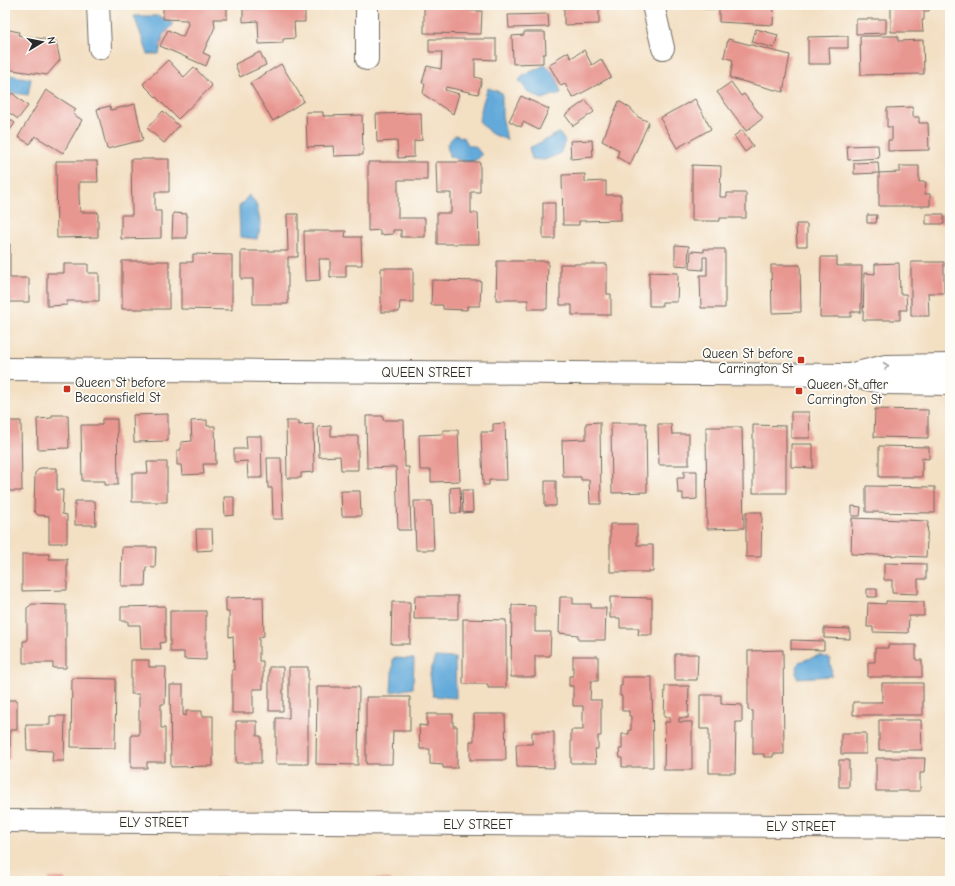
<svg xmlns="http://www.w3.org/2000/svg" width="955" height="886" font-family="'Comic Neue',sans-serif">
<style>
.water{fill:#64aada;stroke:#486a82}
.building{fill:#e89690}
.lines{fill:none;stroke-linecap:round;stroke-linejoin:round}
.minor-casing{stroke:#716a60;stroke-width:24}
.major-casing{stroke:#716a60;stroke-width:24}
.minor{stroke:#fff;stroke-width:22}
.major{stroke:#fff;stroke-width:22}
.oneway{stroke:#a0a0a0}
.poi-dot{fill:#c8321e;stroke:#fdfcf7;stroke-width:1.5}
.labels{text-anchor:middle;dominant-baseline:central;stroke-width:3.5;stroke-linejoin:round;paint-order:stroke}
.poi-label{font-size:13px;fill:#2b2b2b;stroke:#fdfcf7;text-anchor:start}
.street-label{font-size:13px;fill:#2b2b2b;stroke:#fdfcf7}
</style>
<rect width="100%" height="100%" fill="#fdfcf7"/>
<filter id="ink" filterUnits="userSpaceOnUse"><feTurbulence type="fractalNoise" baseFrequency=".025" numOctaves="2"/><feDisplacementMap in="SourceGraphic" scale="8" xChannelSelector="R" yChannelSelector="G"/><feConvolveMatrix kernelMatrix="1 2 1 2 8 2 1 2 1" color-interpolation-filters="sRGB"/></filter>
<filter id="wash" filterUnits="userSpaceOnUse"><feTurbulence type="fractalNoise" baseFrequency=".012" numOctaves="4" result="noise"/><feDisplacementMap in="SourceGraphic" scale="16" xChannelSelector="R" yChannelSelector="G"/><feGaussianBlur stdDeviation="0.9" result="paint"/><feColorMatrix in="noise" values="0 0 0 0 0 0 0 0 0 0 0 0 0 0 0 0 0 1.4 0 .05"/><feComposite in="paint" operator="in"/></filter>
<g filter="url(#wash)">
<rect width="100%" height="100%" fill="#f3dfc2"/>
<!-- water -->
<path class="water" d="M134,16H159L174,24L163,35L159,54H148Z
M545,65L556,76L561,93L542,99L528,92L519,80L524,75Z
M5,74L31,79L28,95L5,92Z
M488,88L502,93V116L507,140L490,133L479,121L483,102Z
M559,133L565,141L560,154L544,160L532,159L529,148Z
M455,135L464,138L469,146H475L482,155C472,166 461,161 449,156L447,144Z
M249,195L256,203L261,226L257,239L240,237L239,207Z
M820,655L830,659L832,676L797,678L796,672L799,662Z
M435,657L455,658L456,698L433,696L430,674Z
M393,658L414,659L413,688L391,692Z"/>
<g id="blocks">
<!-- building -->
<path class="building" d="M163,5H227V19H214L215,27L203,53L210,56L206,66L160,46L168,30L183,37L188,24L187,20L163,19Z
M432,5H472V11H482L481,34L424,33V6Z
M564,5H599V24L564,25Z
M705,5H774L773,25L719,22V9H704Z
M891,5H929V11H924V20H922L923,32H891Z
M305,7V22H294L295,38L283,39V43L259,44L258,21L243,22V9Z
M548,14L549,27L509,28L508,15Z
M856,19H886V33L856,34Z
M5,29L19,32L18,35L56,41L60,60L47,75L5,69Z
M756,29L778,35L774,48L752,42Z
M524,32H545L546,54H543V63L513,64L512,36L524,35Z
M848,36V48H829L830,64H808V37Z
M860,36H898V41L923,40L924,74L861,75Z
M429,39H496V60L475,59V77L482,79L478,94L446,87L445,90L459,94L453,114L423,94L425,83H422L427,66L441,69L442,52H429Z
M728,39L790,55L783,92L730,78L733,60L724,57Z
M584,50L592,65L601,59L611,77L573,98L565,84L561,86L549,65L557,61L556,59L568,52L571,58Z
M260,52L266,65L240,77L235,64Z
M168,60L184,77L194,67L212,86L178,119L143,84Z
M281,64L304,101L273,121L250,83Z
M731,82L741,96L744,94L763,118L746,131L717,92Z
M46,90L76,109L73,114L82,120L63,153L35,136L30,144L18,137Z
M12,93L28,106L18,119L5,110V102Z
M521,96L549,109L539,130L523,122L521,127L509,121Z
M695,99L711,129L677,148L660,118Z
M586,100L594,112L573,126L565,115Z
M619,101L630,108L638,117L649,122L630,165L617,157L619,150L602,141Z
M135,104L143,140L107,149L97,109L110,106L111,110Z
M913,107V117H919V123H928L929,150L888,151V140H892V127H887V108Z
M163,111L179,126L164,143L147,128Z
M306,112H323V116L362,115L363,155L334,156L333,146L307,147Z
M421,113L422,140L414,141V157L398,158L397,141L377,142L376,114Z
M6,116L15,123L8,133L5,131Z
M742,130L753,146L745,152L734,136Z
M592,140L593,157L571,159L570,141Z
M878,145L879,158L848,160L847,146Z
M131,159H169V192H155V211H161V238L121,239V215H132Z
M56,161H97L98,182H79V197L80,212H98V237L57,238Z
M368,162H427V180H398V218H425V237H401V230H393V234L380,235V230L368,231Z
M436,162H480V192H471V213H478L479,244H437V213H451V193H437Z
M878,162L879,173L900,172V166H919V182H926L925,194H930V206H879V173L854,174V163Z
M692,165L721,166L720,197H727V193H746V218H720V221H692Z
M585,174V182L606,181V195H621V220L579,221V225H563L562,175Z
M543,203H555V239H543Z
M173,213L187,214V238H172Z
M287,214H298V257H288V304H253V279H241V251H288Z
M926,214H944V224H926Z
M867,215H877L876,223H867Z
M796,224H807V246H797Z
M304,231H346L345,237H361L362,265H346V277H330V259H319L320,280L305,281Z
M5,244H10V278H29V302H5Z
M675,245L689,246L688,266L675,265Z
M704,249H725V308H701L700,275H707V257H703V270L690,269L691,251L704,252Z
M193,254L232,255V310L181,309V262H193Z
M821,257H837V266H862L861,312H851V317H820Z
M122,261H169V309H122Z
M497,261H548L547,309H528V300H496Z
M911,262H944V293H928L929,316H911Z
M899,263L900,294H906L907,310H900V320H863L864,273L875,274V264Z
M64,264H88V273H99V301H67V305L47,306V273H64Z
M560,264H607V294H611V315H572V305H560Z
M771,265H800L801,312L772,313Z
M381,268H413V302H400L399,312H381Z
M649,272L678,273L677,302H662V306H649Z
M432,280L481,281L480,306H467V310L443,309V305H431Z
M875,409L928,410V438L874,437Z
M791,412H809L810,438H791Z
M168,414V441L134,442L133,415Z
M52,415H68L69,448L38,449L37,419L52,418Z
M366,416H383V420H404L405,467H409L411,530H398L396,467L367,468Z
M102,419H117L118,485H105V481H82L81,425H102Z
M207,420V426H215L216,464H203L204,474L182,475L181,465H177V450H181V442L192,441L191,421Z
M5,421H21L22,491H5Z
M286,421H299V425L313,424L314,472L301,473V478H287Z
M600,422L601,504H590L589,480H581V477H563L562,440L586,439V423Z
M505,423L507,480H489V485H483L481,432H493V424Z
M611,423H646L647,492L612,493Z
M658,424H671L672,434H689V465H659Z
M753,425L786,426V493H753Z
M331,426V436H358V470H341L340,456L319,457L318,427Z
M706,427H742L744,528L707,529Z
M443,430H458L460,481L431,482V470H420L419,435L443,434Z
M246,436H261L262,478H248L247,461L234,462V449H247Z
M791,444H813V468L791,467Z
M879,446L929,447V459L922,458V477H879Z
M267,458H281L283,519H273L272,488H268Z
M147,462H167V502H132V473H148Z
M40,468H57V490H63L62,514L67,515V543H49V516L38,515L34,511L35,473Z
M684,471H697V499L683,500V493H678L677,478H684Z
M545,481H556V506H545Z
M866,486L935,487V513L866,512Z
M460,487L461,513H451L450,488Z
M462,490H472L473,512L463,513Z
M341,491H360L361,516H342Z
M224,497H234V515L225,516Z
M75,501H95L96,525H75Z
M414,501H432L434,550H416Z
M852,506L861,507L860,516H852Z
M746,512H762L761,557H746Z
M852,518L928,521L926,557L851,554Z
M5,519H7V540H5Z
M610,524H637V545H653V572H610Z
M196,529H212L213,550L197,551Z
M122,547H156L155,568L146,567L145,586H121Z
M22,554H49V559H67V590L22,591Z
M884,563L926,564V579H918V594L892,593V580H884Z
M867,589H877V597H867Z
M415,596H458V619H414Z
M263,597L264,636L259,637V661H263V689H253V713H232V670H234L233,636L229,637V612H226V598Z
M560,597H573V604H591V608H606L605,640H578V635L559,633Z
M610,597L652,598V635H638L639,628H620V618H610Z
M886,601L924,602V616H909L908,633L873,632V627H867L868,603L886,604Z
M392,602H410V644H391Z
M32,604L66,605V668H53V663H23V641H27V608Z
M512,605L535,606V632H551L550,656H535V677H511Z
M165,606V642L160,643L161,649H141L140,625H128V621H121V607Z
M170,611H206V660L184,659V652H170Z
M463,619L506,620V688H488V684H463Z
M824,628L850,629V639L824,638Z
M791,640L824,641V650L791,649Z
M888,645H916V660H922V677H868V662H875V648H888Z
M783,650L784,754H773V757H764V754H753V711L748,710V651Z
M675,654H698L697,680H675Z
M573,656H598V681H591L590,700H601V736H598V749H595L596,763H571V730H583V706H573V686H569V676H573Z
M131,660H149V667H166L165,704H161V728H165V762H147V768H131V735H139V694H131Z
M269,667H283V711H269Z
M289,667H308V764H276V718H289Z
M622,677H652L653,767H622V758H620L619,749H622V734H629V730H631V716H629V711H622V696H620V686H622Z
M72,678L116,679L115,748L71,747Z
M882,683H923V715H853V702H882Z
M170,685H183V715L186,716V711H202V716H213V766L171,767Z
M665,686H689L688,718H679V722H692V770H664L665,722H670V717H664Z
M317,687H359L358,765L316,764Z
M700,695H721V704L742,705V722H736L735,773H709V729H700Z
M366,697H410V731H393L392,764H366Z
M5,700H17V730H10V759H5Z
M427,714H453V726H457V768H443V765L430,764V749H420L419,725L427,726Z
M474,714H505L506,760H470V741H474Z
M50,716H65L64,761H52L53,751L27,750L26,725H50Z
M879,720H921L922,750H879Z
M236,721H257V736H261V763H236Z
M532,732H554V768L517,767L516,744H532Z
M841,733H866V754H841Z
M876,758H925L924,773H920V791H876Z
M839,760H849V787H839Z
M219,877L242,878V881H219Z
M49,878H65V881H49Z
M371,879H391V881H371Z"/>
</g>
</g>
<g filter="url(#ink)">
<use href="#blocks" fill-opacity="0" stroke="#716a60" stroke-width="1"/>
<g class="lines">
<!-- minor casing -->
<g class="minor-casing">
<path id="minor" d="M98,5L100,48
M653,5L663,48
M367,59V5
M5,821L950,827"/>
</g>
<!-- major casing -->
<g class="major-casing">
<path id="major" d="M5,369L848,375L886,383L950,384
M853,374L886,366L950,365"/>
</g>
<!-- minor -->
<use href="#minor" class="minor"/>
<!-- major -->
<use href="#major" class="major"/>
</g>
<!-- one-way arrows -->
<defs><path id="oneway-chevron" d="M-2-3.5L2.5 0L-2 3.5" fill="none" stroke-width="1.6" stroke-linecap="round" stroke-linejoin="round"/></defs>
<use class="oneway" href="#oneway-chevron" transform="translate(886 366) rotate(-7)"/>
</g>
<!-- markers -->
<g class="poi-dot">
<rect x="797" y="356" width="8" height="8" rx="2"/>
<rect x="63" y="385" width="8" height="8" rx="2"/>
<rect x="795" y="387" width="8" height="8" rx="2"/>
</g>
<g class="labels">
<!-- poi labels -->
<g class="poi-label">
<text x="793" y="353" text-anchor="end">Queen St before<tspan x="793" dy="15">Carrington St</tspan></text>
<text x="75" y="382">Queen St before<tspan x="75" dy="15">Beaconsfield St</tspan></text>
<text x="807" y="384">Queen St after<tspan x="807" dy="15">Carrington St</tspan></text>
</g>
<!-- street labels -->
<g class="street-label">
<text x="427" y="372">QUEEN STREET</text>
<text x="154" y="822">ELY STREET</text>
<text x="478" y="824">ELY STREET</text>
<text x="801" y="826">ELY STREET</text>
</g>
</g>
<!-- margin -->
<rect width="955" height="886" fill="none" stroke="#fdfcf7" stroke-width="20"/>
<!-- north arrow -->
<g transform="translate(42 42) rotate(80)" stroke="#fdfcf7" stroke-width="3" paint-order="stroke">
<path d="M0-3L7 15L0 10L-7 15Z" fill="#2b2b2b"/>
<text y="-6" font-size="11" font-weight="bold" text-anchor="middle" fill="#2b2b2b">N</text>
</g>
</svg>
